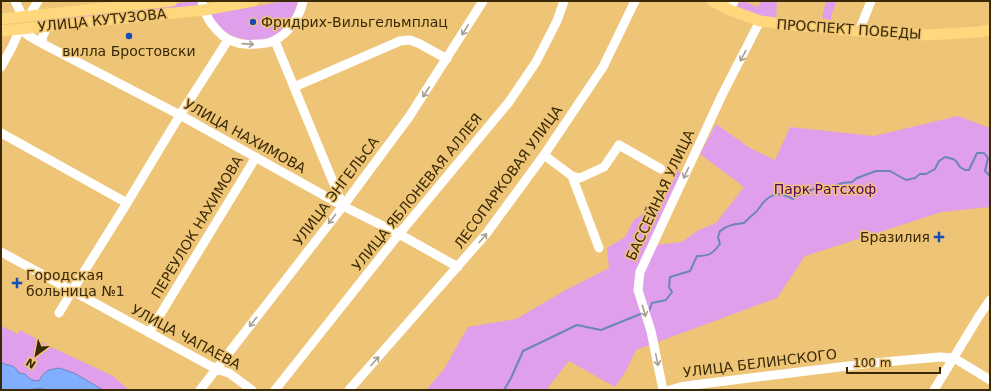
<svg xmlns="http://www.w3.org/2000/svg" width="991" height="391" font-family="'DejaVu Sans',sans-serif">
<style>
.green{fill:#df9fea}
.water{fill:#81aefe;stroke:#6b86b4}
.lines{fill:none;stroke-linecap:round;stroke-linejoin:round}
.stream{stroke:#6b86b4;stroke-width:2}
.minor{stroke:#fff;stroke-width:9}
.major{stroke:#ffd77d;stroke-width:11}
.oneway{stroke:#a69f8f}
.poi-dot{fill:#134db8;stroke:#eec476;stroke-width:1.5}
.labels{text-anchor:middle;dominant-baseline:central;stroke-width:3;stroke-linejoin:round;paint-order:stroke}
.street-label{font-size:14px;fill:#392906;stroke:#eec476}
.poi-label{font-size:14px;fill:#392906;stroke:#eec476;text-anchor:start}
.park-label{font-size:14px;fill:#560062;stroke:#eec476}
</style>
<rect width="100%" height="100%" fill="#eec476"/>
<!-- green -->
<path class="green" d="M198,1V7L40,22V17Z
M284,1H298L293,17L284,28L275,37L260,40H246L232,36L220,28L211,17L212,14Z
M740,1C746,1 752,5 758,7L761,1H777L776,20L736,9Z
M826,1H837L831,16V20L822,18Z
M958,116L990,128V207L942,212L805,256L777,298L636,350L627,369L615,387L569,361L546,390H426L444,369L468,327L516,319L566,290L609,268L607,248L625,237L634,220L651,209H660L663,201L678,170L682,175L655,245L682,242L697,231L716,223L744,187L700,154L716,124L750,148L775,160L790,127L874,136Z
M1,326L18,334L20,330L49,346L113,376L128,389V390H1Z"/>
<!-- water -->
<path class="water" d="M1,361L2,363C11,367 13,363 19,373L25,374L31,380L39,381C41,377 44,372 49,370C52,369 56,369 59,368L74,373L103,390H113H45L42,388L33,389V390H1Z"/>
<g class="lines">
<!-- stream -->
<path class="stream" d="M649,311L652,303L666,300L672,292L669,287L670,277L690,271L697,256C710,256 712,254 720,244L718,237L720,231C728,225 734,224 744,223C748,219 751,216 756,212C758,210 760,207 762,204C772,192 780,192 793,199L798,195L819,187L827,189L842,183L852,182L857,178L876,171H890L906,180L915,178L920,174H926L935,169L939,161L945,157L953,159L956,161L960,167L965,170H969L977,153H984L988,158L985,171L990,176
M504,390L511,378L523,351L577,325L601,330L643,313"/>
<!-- minor -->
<path class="minor" d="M15,1L23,17
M202,1C205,16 211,25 222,35C224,37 227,39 230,40C238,44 248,45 257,44C263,44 270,43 275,40C289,33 300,16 303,1
M730,10L734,1
M29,16L38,1
M859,31L871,1
M275,41L343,206
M43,44C41,37 44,33 48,26
M1,67L12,47L20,29L29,36L45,45L180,115L343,206L399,234L458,267
M294,87L400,41L410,40L420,44L447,59
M1,133L127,203
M544,155L572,176L599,248
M572,176L580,178L604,167L619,145L661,169
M1,252L216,369L229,373L252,390
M59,313L72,291L127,203L180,115L228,40
M149,333L256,157
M200,390L343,206L409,117L483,1
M275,390L399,234L509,102L536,62L557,21L564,1
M349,390L486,234L544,155L603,67L635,1
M663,390L651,331L638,290L640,272L722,95L760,21
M670,390L680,387L693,385L873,363L940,357L954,358L990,380
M934,390L979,316L990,300"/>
<!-- major -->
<path class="major" d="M712,1L730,10L760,21L808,27L859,31L927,35L978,32L990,30
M1,19L172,1
M1,31L204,10L253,1"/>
</g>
<!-- one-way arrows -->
<defs><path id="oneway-shaft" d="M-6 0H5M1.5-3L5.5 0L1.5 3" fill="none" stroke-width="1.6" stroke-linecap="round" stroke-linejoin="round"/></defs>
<g class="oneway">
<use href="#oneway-shaft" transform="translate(465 30) rotate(122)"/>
<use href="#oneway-shaft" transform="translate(248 44) rotate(4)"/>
<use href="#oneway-shaft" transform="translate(743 56) rotate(117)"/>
<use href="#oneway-shaft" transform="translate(426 92) rotate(123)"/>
<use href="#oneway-shaft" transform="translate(686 173) rotate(115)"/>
<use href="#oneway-shaft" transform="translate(332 219) rotate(128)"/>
<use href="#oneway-shaft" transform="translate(483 238) rotate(-50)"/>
<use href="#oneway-shaft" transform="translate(644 311) rotate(73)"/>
<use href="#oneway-shaft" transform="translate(253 322) rotate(128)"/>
<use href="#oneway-shaft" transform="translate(657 360) rotate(78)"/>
<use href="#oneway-shaft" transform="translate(375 361) rotate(-48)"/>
</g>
<!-- markers -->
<g class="poi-dot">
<circle cx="253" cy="22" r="4"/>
<circle cx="129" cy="36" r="4"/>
<path d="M937 231h4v4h4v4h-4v4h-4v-4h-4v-4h4z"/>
<path d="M15 277h4v4h4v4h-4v4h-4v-4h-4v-4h4z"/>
</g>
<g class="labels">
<!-- street labels -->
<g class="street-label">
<text transform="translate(102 20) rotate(-6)">УЛИЦА КУТУЗОВА</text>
<text transform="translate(849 29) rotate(4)">ПРОСПЕКТ ПОБЕДЫ</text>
<text transform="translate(245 136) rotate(29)">УЛИЦА НАХИМОВА</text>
<text transform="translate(508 177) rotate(-54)">ЛЕСОПАРКОВАЯ УЛИЦА</text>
<text transform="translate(336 191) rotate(-53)">УЛИЦА ЭНГЕЛЬСА</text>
<text transform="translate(417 192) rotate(-51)">УЛИЦА ЯБЛОНЕВАЯ АЛЛЕЯ</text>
<text transform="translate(660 195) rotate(-65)">БАССЕЙНАЯ УЛИЦА</text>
<text transform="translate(197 227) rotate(-59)">ПЕРЕУЛОК НАХИМОВА</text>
<text transform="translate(186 337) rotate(28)">УЛИЦА ЧАПАЕВА</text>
<text transform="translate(760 363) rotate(-7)">УЛИЦА БЕЛИНСКОГО</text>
</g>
<!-- poi labels -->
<g class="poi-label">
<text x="261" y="22">Фридрих-Вильгельмплац</text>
<text x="129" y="51" text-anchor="middle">вилла Бростовски</text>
<text x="930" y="237" text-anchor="end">Бразилия</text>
<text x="26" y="275">Городская<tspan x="26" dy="16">больница №1</tspan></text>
</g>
<!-- park labels -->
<g class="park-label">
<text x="825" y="189">Парк Ратсхоф</text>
</g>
</g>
<!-- border -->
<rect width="991" height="391" fill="none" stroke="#392906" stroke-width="4"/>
<!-- north arrow -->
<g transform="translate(36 355) rotate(212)" stroke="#eec476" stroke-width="3" paint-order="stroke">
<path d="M0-3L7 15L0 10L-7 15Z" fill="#392906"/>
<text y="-6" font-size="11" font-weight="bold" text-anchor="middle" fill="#392906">N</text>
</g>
<!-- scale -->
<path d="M847 367v6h93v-6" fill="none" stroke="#392906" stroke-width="2"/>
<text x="853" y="367" font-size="12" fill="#392906" stroke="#eec476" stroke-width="3" paint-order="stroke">100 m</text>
</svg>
